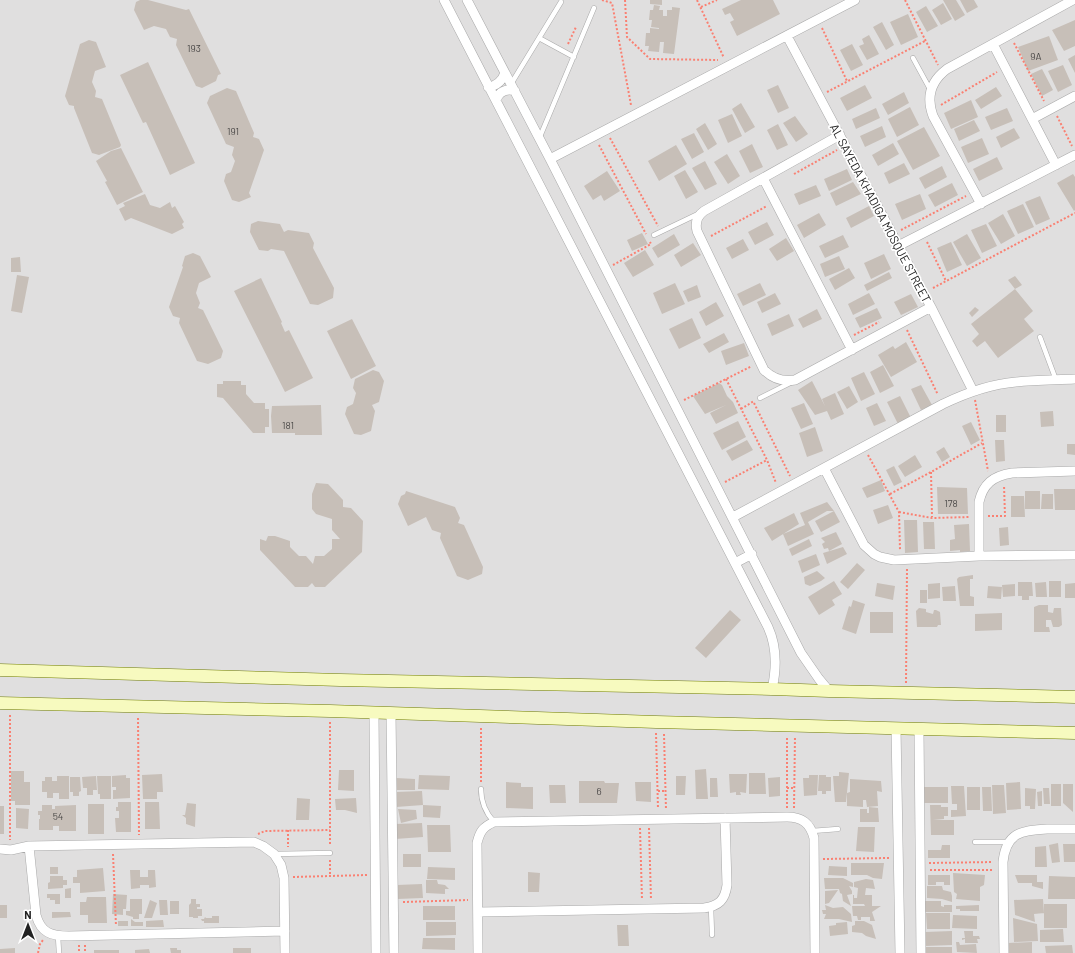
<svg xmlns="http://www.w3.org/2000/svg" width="1075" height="953" font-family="Barlow,sans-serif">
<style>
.residential{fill:#e0dfdf}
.building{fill:#c7bfb8}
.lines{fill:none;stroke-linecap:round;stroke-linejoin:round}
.lane-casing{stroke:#a9a9a9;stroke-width:5.5}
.street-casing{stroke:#a9a9a9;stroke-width:10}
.secondary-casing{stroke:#707d05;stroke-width:13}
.path{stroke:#fa8072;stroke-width:2;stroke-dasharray:2 2;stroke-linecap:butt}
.lane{stroke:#fff;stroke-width:4.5}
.street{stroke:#fff;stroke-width:9}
.secondary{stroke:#f7fabf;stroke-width:12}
.labels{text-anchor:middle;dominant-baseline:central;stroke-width:3.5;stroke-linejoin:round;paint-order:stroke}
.number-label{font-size:10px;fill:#4b4948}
.street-label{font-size:12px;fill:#222;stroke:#fff}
</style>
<rect width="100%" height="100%" fill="#f2efe9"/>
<!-- residential -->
<path class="residential" d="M0,0H1075V953H0Z"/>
<!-- building -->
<path class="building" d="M140,0H148L186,10L189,9L221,74L218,75L216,81L202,88L196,86L176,45L177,39L170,37L166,29L154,26L144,30L134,10L136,2Z
M650,0H662V5L650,4Z
M741,0H773L780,14L737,36L730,22L734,20L730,13L725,15L722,9Z
M943,0H956L965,15L955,21Z
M960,0H974L978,7L967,13Z
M943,3L952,19L941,25L932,10Z
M654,5L660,6L659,10H663V16H667V10H672V7L680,8L674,54L663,53L664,42H660L659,52L648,51L649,46H645L646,33H650V28L659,29V28L651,27L652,20H649L650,10H653Z
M926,6L938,26L927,32L916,12Z
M908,14L918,37L901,45L890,22Z
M1075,20V46L1064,51L1052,30Z
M882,22L894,45L886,50L873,27Z
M869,35L879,54L867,60L859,46L864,44L862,39Z
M1049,36L1058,60L1028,71L1018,47Z
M89,40L96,42L106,67L95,71L92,82L96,91L95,97L102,99L121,145L120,147L99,155L92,153L74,108V106L69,105L65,96L80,44Z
M852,44L863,65L851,71L840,50Z
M1075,55V73L1068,59Z
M148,62L195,163L170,175L146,122L143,123L120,75Z
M1063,65L1072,85L1058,92L1048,71Z
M1042,69L1053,90L1042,96L1031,74Z
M778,85L789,108L778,113L767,90Z
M865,85L872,98L847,111L840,98Z
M996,87L1002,96L981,109L975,100Z
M227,88L236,91L254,133L253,137L259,139L264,150L249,193L251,197L239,202L232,200L224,181L226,174L231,172L235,161L232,155L234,147L226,144L207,103L210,96Z
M904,92L909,103L888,115L882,104Z
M971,100L978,117L951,129L944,113Z
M741,103L755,127L745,133L732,109Z
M910,107L919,125L897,137L888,119Z
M876,108L880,118L856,129L852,119Z
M1007,108L1013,121L991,130L985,117Z
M732,114L742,136L728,143L718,120Z
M795,116L808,134L796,142L783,123Z
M974,120L980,131L959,141L954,129Z
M705,123L717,144L708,150L696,129Z
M778,124L788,145L777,150L767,130Z
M882,126L886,137L865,147L860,136Z
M924,127L940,156L913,170L897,141Z
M1014,128L1020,138L1001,148L996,137Z
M694,133L704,152L692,159L681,139Z
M982,138L989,154L968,163L961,147Z
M893,143L899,154L878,166L872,155Z
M752,144L763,167L750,173L739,151Z
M676,145L687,164L659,181L648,161Z
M121,148L143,192L117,205L105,182L107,181L96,161L111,151Z
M727,154L740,176L728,184L714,162Z
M997,157L1003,169L979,181L973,169Z
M705,161L717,184L705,190L692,168Z
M904,163L910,174L889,184L884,173Z
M942,166L947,177L925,189L919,178Z
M847,169L852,180L829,191L824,179Z
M685,170L698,192L686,199L674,176Z
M607,171L620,191L604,201L601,195L593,200L584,186Z
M1073,174L1075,177V210L1074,211L1057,183Z
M853,182L861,194L836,206L830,193Z
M952,183L958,195L935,207L928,195Z
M816,185L821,196L799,205L794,194Z
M145,194L150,205L160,208L170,202L172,208L175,206L184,222L182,224L184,228L172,234L131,218L125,221L119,209L125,206L123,203Z
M920,194L926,209L902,220L895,204Z
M1040,196L1050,219L1036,225L1025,202Z
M1023,204L1034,227L1018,234L1007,211Z
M869,206L874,216L851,228L846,218Z
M819,213L826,225L804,238L797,225Z
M1003,214L1015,236L1001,244L988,223Z
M258,221L280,224L284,232L288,230L309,233L314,243L313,248L334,288L333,298L318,305L310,304L284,251L271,249L268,251L259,250L250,232L251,224Z
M767,222L774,235L755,245L748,232Z
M986,224L997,246L982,253L971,230Z
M642,233L648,244L632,251L627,240Z
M674,234L680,245L658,258L652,248Z
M967,234L981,258L967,266L953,242Z
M843,235L849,247L825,258L819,246Z
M786,238L794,251L777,261L769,249Z
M743,239L749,250L732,259L726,248Z
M951,242L962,265L947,272L937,248Z
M693,243L701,255L681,267L674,255Z
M645,250L654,265L633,277L624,263Z
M193,253L200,256L211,277L199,283L196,293L200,303L198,308L203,310L223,351L221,358L208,364L197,361L179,323L180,318L173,316L169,307L183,267L182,266L185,256Z
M884,254L891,269L871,279L864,263Z
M839,256L845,269L825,277L820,264Z
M20,257L21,272H11V258Z
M849,268L855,278L835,290L829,279Z
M889,272L892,278L867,291L864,285Z
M17,275L29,277L22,313L11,311Z
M1015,276L1022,285L1015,289L1033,311L1024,319L1034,331L998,358L985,341L977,347L972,341L979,334L971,324L1015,289L1008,280Z
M261,278L282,322L281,323L285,332L289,330L313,378L285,392L234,291Z
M675,283L685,304L662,314L653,293Z
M760,283L766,295L743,306L737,294Z
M697,285L701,297L688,302L683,291Z
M775,293L781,304L762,313L757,302Z
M869,293L875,304L853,315L848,304Z
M911,294L918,307L901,315L894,302Z
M716,302L724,316L706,326L699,312Z
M975,307L979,310L972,317L969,313Z
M877,308L882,318L860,328L855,318Z
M817,309L822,319L803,328L798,319Z
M789,314L794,326L772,336L767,324Z
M692,318L701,338L679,349L669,329Z
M352,319L376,366L351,379L327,331Z
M724,333L729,342L709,353L703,344Z
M906,342L917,362L891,377L878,355L893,346L895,349Z
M744,343L749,356L726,365L721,351Z
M883,365L894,386L880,393L870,372Z
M373,370L379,372L384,381L379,402L372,405L375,411L371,431L361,435L354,434L345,414L347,407L353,404L356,393L353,388L355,379Z
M864,372L875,394L861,401L851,378Z
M223,381H241V385H246V394L254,403H265V409H269V427H265V433H253L223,398L217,397V384H223Z
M812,381L825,406L822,399L835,393L844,414L831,420L827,411L815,415L798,390Z
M719,383L722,385L727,396L733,402L738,413L716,424L710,413L726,405L705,414L693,396Z
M921,385L932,405L921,410L911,389Z
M849,386L858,402L847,409L837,392Z
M900,396L911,418L898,424L887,402Z
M804,403L813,424L801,429L791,408Z
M877,403L886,421L874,426L866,408Z
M321,405L322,435H295V433H272L271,416L272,406Z
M1053,411L1054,426L1041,427L1040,412Z
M996,415H1006V432H996Z
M738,421L746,437L722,450L713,433Z
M971,422L980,440L971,445L962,426Z
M815,427L823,451L807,457L799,433Z
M747,440L753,450L732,461L726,451Z
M995,440H1004L1005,461L996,462Z
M1067,444H1075V455L1067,454Z
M944,447L950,457L942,462L936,452Z
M915,455L922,467L905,477L898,466Z
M894,466L902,482L894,486L886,470Z
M881,480L885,491L867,498L862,488Z
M316,483L328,484L343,500V507L351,508L363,521L362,552L325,587H315L312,583L308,587H295L260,550V539L266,541L268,536H275L290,541V547L299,556H306L313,564L315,556H324L332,549V539H340L332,530V519L316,514L312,509V494Z
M937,487L967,488L968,514H938Z
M1054,489H1075V510H1055Z
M406,491L455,507L460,518L458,523L464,525L483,567L482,574L468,580L457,576L440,538L441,533L432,530L426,517L408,526L398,504L401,496L405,494Z
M1025,491H1040V509H1025Z
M1042,494H1053V509H1041Z
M1011,496H1024L1025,517H1011Z
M827,502L834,511L840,522L821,532L815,521L834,511H827L808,522L814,534L788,546L783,534L805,525L800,513Z
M888,505L893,518L878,524L873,510Z
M794,513L799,524L772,541L764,528Z
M904,520H917L918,552L905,553Z
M923,522H934L935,549H924Z
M969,524L970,551L960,552V550L950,551V540L955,539L954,525Z
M1008,527L1009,545L1000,546L999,528Z
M836,532L842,544L829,551L828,548L824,549L822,544L825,542L821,538Z
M809,539L812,546L792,556L789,549Z
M843,547L847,554L827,564L823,553Z
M816,554L820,565L802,573L798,561Z
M857,563L865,570L848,589L840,582Z
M817,571L825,578L821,581L810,586L805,584L804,577Z
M973,575V579H970V596L974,597V606H960L957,579L959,577Z
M834,581L842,594L832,600L835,605L819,615L808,597Z
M1049,581H1061V597H1049Z
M1018,582H1032L1033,596H1029V600H1022V596H1018Z
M1046,582L1047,597H1036L1035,583Z
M877,583L895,586L893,600L875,596Z
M940,583V598L928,599V584Z
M1075,583V598H1065V584Z
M1015,584V596L1003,597L1002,585Z
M955,586L956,601H943L942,587Z
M988,586L1002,587L1001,599L987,598Z
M920,590H927V603H920Z
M853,600L865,604L856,634L842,629L849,606L851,607Z
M1039,605H1048V612L1053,613L1054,608H1061L1062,625L1059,627H1053L1051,620H1046V627H1049L1050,632H1034V607Z
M919,608L926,609V612L933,614L934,610H936L940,612L941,625H938L937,627H917L916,611Z
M730,610L741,620L706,658L695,648Z
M870,612H893V633H870Z
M1002,613V630L975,631V614Z
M706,769L708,799H696L695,770Z
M339,770H354V791L338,790Z
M11,771H24V782H30V805H15V801H11Z
M839,772L849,773L846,802H835L833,776H839Z
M749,773H765L766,794H749Z
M162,774L163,792H157V799H143L142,775Z
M729,774H747L746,793L740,792L741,795H736V792L730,793Z
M126,775V778H130V798L113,799V790H116V787H112V776Z
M419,775L450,776L449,790L418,789Z
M809,775H818L817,795L804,796L803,778H809Z
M819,775H826V777H831V791H826V794H822V791H818Z
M57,776H69V799H59V793H53V798H47V792H42V781H45V777H52V781H57Z
M96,776L97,790H93V795H87V788H83L82,777Z
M97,776H111V799H100V794H98Z
M676,776H686L685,795H676Z
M70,777H80L81,791L79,792V796H73V792H70Z
M780,777V796L769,797L768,778Z
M396,778L415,779V790H396Z
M710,778H717L718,797H710Z
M850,779L881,781L882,792L877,791L878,806L867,807L866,800H863V807L847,806V793L850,792Z
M579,781H604L605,783H619L617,803H579Z
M506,782L521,783V787H533V809L506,808Z
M635,782H651V802L636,801Z
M1020,782L1021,809L1007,810L1006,783Z
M1051,784H1061V806H1051Z
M1063,784H1073V812L1063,803Z
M549,785H565L566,803H550Z
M992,785H1004L1006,813L993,814Z
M951,786H964L966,816L951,817V810H957V804H952Z
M922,787H948V803H922Z
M967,787H980V810H967Z
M982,787H991L992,811H983Z
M1025,788L1036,789L1035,809H1030V806H1025Z
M1043,788H1049L1050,804H1044Z
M422,791L423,805L396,807V792Z
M1042,791V806H1038L1037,792Z
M297,798L310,799L309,820H296Z
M356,798L357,813L345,810H336L335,799Z
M118,802H131V832H116L115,818H119V811H116V807H118Z
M145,802H159L160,829H145Z
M187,803L196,804L195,827L186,824V818L182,815H185Z
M88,804H104V834H88Z
M42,805H52V809H55V806L76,805V831H59V826H53V830H39V819H40V815H38V811H42Z
M423,805L441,806L440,818L423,817Z
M930,805H941V807H948V816H944V819L933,820H954V835H931Z
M0,806H4V834H0Z
M869,807L878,808L879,822H860V809H867V813H869Z
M16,808L29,809L28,829L16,828Z
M398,809L416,810L417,819L401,823Z
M422,823L423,837L395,839V824Z
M427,825H450L451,852H428Z
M858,827H875L874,852L856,851Z
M1058,843L1060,862L1052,863L1049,845Z
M1063,844H1075V862H1064Z
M942,845H950V858H928V850H941Z
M1046,846L1047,867H1035V847Z
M403,854H421V867H403Z
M851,863H884L882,879L873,878L867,875H851Z
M829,866L847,867V876L828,875Z
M50,867H58V874H50Z
M428,867L455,868V880L427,879Z
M103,868L105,891L80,893V883H73V877H77V870Z
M130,870H140V877H148V870H155L156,887L149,888V885H140V888L131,889Z
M528,872L540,873L539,892H528Z
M953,873L985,875L984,885L980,887V901L956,899L957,894L954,892Z
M928,875H950V885H944V882H936V885H928Z
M1015,875H1037V882H1043V889L1032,886V883H1018Z
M50,876H63V880H67V885H63V888L48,889V883L50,882Z
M1049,876L1075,877V899H1048Z
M824,878H843L853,883V887L849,886L852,891V894L847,895L851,906L843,901L842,894L840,893L839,889H825Z
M866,879L873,880L875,889L866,888L865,895H872V906H881L872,912L875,921H870V917H861V920H858L857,916H853L852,906H865L864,904H853V895H854V898H857L858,888L854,887V882Z
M426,880H437L438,884L445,885L449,889H445V894L426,893Z
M422,884L423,898L397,899V885Z
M927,886H942L943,890L951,892L952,896V902L942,899L927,898Z
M71,888V898H65V889Z
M838,890L829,903L825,904V891Z
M47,894H60V904H55V900H50V898H47Z
M113,894L127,895L126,909H123V915L112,914Z
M87,897H106L107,923H88V915H80V902H86Z
M130,899H142V914H139V919H133V917L126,915V911H130Z
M191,899H196V904H200V907H197V909H202V916H198V918H193V917H189V905L191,903Z
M1043,899L1044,913L1034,914L1035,922L1015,915L1014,900Z
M150,900L157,903L152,918H144Z
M159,900H167L168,915H160Z
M170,901H179V914H170Z
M925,901H941V906L944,907V905H952V912H925Z
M1044,904H1067V928H1044Z
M0,905H7V918H0Z
M825,905L833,908L843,907L851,914L852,922L839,919H824L826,914H823L822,910H826Z
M979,905V911H960V909H956V906Z
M423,906H455V920H423Z
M52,912H70L71,917L52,918Z
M926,913H950V929H927Z
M953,915L977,916V929L952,928Z
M212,916H219V923H204V921H202L201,919H204L205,917L206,918H212Z
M1013,918L1037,924L1038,941L1014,942Z
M131,919L135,922H143V926H131Z
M163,920L164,927H146V921Z
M118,921H128V926H118Z
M855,921H864L872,925L876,939L866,936L862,933L852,932V926L855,925Z
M426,922H456V935L426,936Z
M847,922L848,934L830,936L829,926L836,925V923Z
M617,925H628L629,946H618Z
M1063,929L1064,942H1040V930Z
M952,931V945L925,946V932Z
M964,931H973V936H979L980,939H977L978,943H965V939L962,940V938H965Z
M423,938H455V950L422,949Z
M956,942H959L960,945L976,944L977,953L957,952Z
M1032,942V953H1008V943Z
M1072,945L1073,953H1046L1045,946Z
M925,947H952V953H925Z
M15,948V953H0V949Z
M170,948H177V950H181V953H171Z
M233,948H251V953H233Z
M149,949L150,953H135V950Z
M94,950H119V953H94Z"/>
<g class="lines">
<!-- lane casing -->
<g class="lane-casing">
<path id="lane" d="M539,38L574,57
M913,58L931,91
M511,84L561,2
M539,139L594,8
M654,235L700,213
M1040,337L1056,380
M760,398L790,383
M481,789C481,802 485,812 494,822
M812,831L838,829
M975,842H1008
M274,854L330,853
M711,907L712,935
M58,936L59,953"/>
</g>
<!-- street casing -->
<g class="street-casing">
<path id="street" d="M444,0L768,627C777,647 777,667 772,689
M467,0L550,159L801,653L819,679L829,691
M787,36L931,307L973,391
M993,44L1056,165
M488,87C497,86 502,81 505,73
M496,100C499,92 505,88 515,91
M1032,119L1075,96
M840,135L704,211C697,216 695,223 697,231L764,370C773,379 783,382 795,380L931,307
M550,159L855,0
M763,178L852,350
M981,204L933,116C926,97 931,81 947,69L1073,0
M898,246L1075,155
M824,468L864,545L874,554L880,557L894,560L979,556L1075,555
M733,517L943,404C966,393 991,384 1016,382C1036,380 1056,380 1075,379
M979,556V502C983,484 993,476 1012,473L1075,471
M735,563L752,554
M374,713L376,953
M391,713L394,953
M896,728L900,953
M919,729L921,953
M29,846L36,915C41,933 51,936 69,936L285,931
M0,849L11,850L29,846L254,842L263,846L274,854L281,865L284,878L285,953
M478,912L704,908C719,906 725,900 727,885L725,818
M478,953L477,843C480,831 483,827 494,822L787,817C802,817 810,823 814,838L815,953
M1004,953L1003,862C1006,833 1021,830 1047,829C1056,829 1066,829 1075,829"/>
</g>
<!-- secondary casing -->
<g class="secondary-casing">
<path id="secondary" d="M0,670L340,680L772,689L829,691L1075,697
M0,703L330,711L656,722L1075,733"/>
</g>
<!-- path -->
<path class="path" d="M602,0L612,3L631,105
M625,0L627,37L650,59L718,60
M697,0L724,58
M905,0L938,65
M701,7L717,0
M822,28L847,81
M1014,43L1044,101
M568,44L576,27
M827,92L925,41
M941,105L997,72
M1057,116L1072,146
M610,138L658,226
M599,145L646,234
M794,174L837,150
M901,230L966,196
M711,236L767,206
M927,242L946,281
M613,265L651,244L650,242
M933,288L1075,213
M907,330L938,395
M854,335L879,322
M726,379L767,460L776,483
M684,400L752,366
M975,400L988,471
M754,403L790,476
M741,409L754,401
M868,455L899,512L900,550
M931,472L932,517
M725,482L767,460
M890,494L931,472L982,443
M899,512L932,518L970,517
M988,516H1005L1004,485
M906,683L907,569
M10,715V840
M138,718L139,835
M330,722V846
M656,733L658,809
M664,734L666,810
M481,782V728
M787,788H794
M658,791H665
M787,808V736
M794,808L795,736
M640,828L642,900
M649,828L651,900
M288,830V847
M258,834L265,831L330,830
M113,854L116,926
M823,859L889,858
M330,860V876
M929,863L993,862
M930,870H994
M293,877L367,875
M403,902L468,900
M79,945V953
M85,945V953
M38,953L40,944L43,940"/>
<!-- lane -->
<use href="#lane" class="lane"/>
<!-- street -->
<use href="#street" class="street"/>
<!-- secondary -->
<use href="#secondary" class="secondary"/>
</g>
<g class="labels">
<!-- number labels -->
<g class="number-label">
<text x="194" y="48">193</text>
<text x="1036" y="56">9A</text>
<text x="233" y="131">191</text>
<text x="288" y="425">181</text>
<text x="951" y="503">178</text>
<text x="599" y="791">6</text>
<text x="58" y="816">54</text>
</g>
<!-- street labels -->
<g class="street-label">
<text transform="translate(881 213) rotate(62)">AL SAYEDA KHADIGA MOSQUE STREET</text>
</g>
</g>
<!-- north arrow -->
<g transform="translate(28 925)" stroke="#ffffff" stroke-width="3" paint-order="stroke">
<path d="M0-3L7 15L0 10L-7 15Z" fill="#222222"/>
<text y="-6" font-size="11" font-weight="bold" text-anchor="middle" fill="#222222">N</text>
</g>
</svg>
